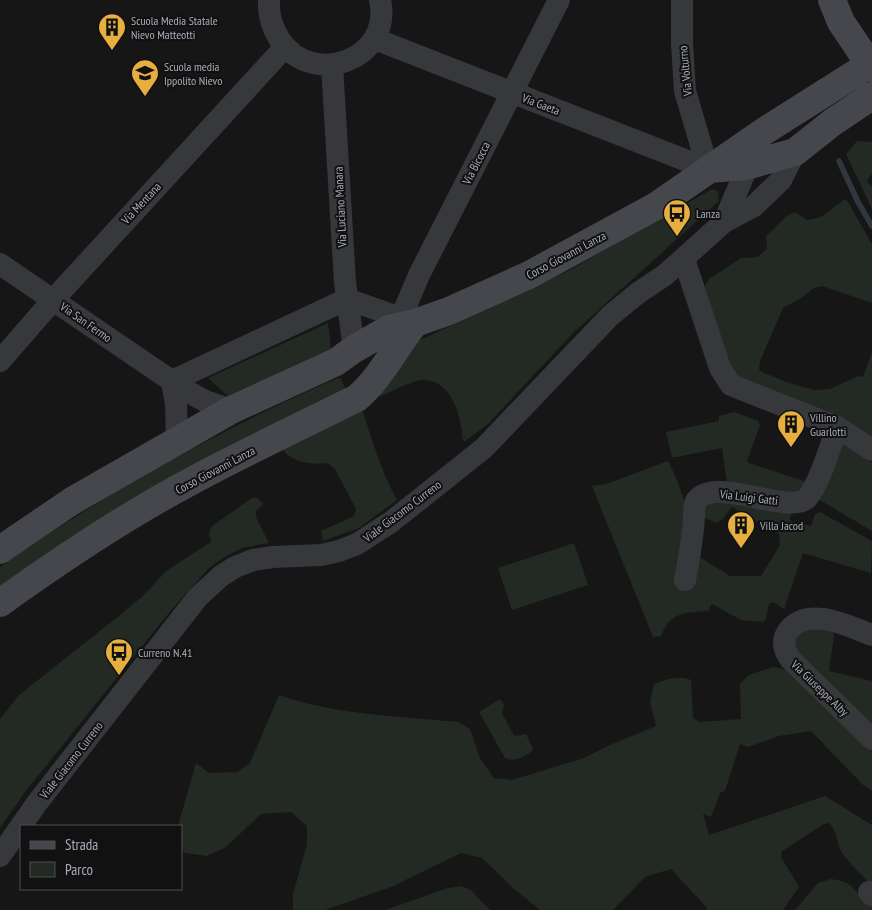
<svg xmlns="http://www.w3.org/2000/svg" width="872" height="910" font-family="'PT Sans Narrow',sans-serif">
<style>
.green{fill:#222a23}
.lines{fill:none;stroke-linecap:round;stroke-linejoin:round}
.stream{stroke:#30383f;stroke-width:5.5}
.street{stroke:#37383c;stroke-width:22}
.secondary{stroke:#45474c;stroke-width:28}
.labels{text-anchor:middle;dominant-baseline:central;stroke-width:4;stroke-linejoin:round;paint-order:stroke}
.poi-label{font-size:12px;fill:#a9adb7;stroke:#111112;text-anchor:start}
.street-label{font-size:12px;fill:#a9adb7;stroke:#111112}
</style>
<rect width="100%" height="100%" fill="#161617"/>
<!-- green -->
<path class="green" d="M857,141L872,142V173L867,181L872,187V209L846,154Z
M712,189L718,191L719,201L573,333L488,424L464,442L463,440C461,415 450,373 416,381C403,385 389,393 376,398L411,346L420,340L568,271Z
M845,199L848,202L872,244V303L822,286L814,288L801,298L783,308L760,361L759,369L762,372L786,382L814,390L830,389L858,376L863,377L872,352V441L740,380L728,369L707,298L705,286L709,279L741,258L757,257L767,249L766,236L787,216L795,212L807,220L821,217Z
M328,323L331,349L228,396L208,378Z
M340,377L346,390L0,587V567C107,492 221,429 340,377Z
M362,409C372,440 381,471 397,500L359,528L323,541L321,531L354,516L356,509L335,469L328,463C312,465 290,463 281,447Z
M734,412L758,421L760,425L747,461L749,463L804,481L808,484L799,495L727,483L722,448L676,457H672L666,432L719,421V416Z
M844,443L872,463V531L813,496L835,446Z
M668,461C684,490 690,524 698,556L730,576H761L780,545L779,534L732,507L722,520L716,523L703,517L705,501L793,508L790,519L791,521L811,526L815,514L820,512L872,541L871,573L803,553L784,609L773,602L769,604L766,620L763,622L741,620L712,604L708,611C683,613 671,612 661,636L653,637L592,486L606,484Z
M252,498H258L263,504L256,511V517L269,543L242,548L223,558L208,569L169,613L25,792L0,828V719L19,695L115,619L144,595L166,571L211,542L209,533L212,526Z
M574,543L588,585L512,610L498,568Z
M806,627L833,631L834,635L829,671L872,681V725L794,653L792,641Z
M773,667L784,669L790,673L872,751V791L863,785L811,731L779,736L748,747L740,744L725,791L720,793L711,817L703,814L709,835L825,796L872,825V886C863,876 852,866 844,856C837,848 838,831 829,823L824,824L782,851L781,857L799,887L783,910H706L707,908L671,869L645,877L613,910H540L513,888L482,858L461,853L391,887L325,910H293V894L307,844V826L291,812L261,814L226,847L207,856L185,853L181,849V826H178L196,763L209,773L237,772L250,763L279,695C336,715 397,716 458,722L470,729L480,758L494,778L512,780L584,758L610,745L656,726L650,702L654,684C666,679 679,675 691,680L693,718L699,722L741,719L740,684L749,675Z
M500,699L504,705L502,713L514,736L526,734L533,749L531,752C523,756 514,763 505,758L479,712Z
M831,879C838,880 844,881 850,885C858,892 861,900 872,903V910H795L818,883Z
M461,886L471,890L490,910H385L448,888Z"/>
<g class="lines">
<!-- stream -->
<path class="stream" d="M839,161L858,202L872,226"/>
<!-- street -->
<path class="street" d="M269,0C268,15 272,28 280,40C313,89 393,59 380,0
M682,0V43L685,91L708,169
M375,39L708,169
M332,65L345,282L354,349
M724,222L753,153
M684,259L720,368L731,385L837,427L872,450
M0,264L185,390L205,401L231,410
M347,299L415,323
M397,327L419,275L559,0
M0,361L53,300L285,47
M172,381L347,299
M172,381L176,404L177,441
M685,580C689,559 693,538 694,516C694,511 694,505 696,501C714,475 789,516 807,498C819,485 831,445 837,427
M872,635C848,626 808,605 788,631C781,641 784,651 791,660L872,739
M0,856L37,803L198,597L221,576L235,567L253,560L273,557L321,555L339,551L357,544L391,522L484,448L610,316L638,293L665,275L724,222L754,206L781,180L795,152
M869,892L872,895"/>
<!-- secondary -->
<path class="secondary" d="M832,0L841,22L872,68
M709,169L746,166L795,152L833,122L872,96
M0,550L72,501L231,410L336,362L354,349L389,329L415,323L449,311L529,275L656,206L766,130L872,63
M0,603C46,570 93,538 142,509C211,468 285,434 357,398C381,378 395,347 415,323"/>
</g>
<!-- icons -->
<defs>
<g id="building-pin" transform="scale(1.4375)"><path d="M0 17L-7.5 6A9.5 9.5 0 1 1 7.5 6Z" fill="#e6af3f" stroke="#111112"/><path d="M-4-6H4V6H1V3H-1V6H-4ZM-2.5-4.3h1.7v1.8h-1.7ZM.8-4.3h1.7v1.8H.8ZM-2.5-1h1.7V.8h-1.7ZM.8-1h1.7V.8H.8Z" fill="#111"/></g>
<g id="school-pin" transform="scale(1.4375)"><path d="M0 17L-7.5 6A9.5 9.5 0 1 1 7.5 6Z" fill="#e6af3f" stroke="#111112"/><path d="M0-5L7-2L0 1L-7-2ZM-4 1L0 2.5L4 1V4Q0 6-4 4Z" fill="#111"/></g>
<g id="bus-pin" transform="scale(1.4375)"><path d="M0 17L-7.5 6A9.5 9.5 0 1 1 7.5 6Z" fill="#e6af3f" stroke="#111112"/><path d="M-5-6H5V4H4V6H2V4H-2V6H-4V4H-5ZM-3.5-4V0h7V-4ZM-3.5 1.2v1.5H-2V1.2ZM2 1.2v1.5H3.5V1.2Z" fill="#111"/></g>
</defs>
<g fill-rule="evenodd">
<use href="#building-pin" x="112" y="27"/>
<use href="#school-pin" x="145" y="73"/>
<use href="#bus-pin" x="677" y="213"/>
<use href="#building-pin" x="791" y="424"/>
<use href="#building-pin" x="741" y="525"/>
<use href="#bus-pin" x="119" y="652"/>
</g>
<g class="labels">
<!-- poi labels -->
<g class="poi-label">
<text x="131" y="20">Scuola Media Statale<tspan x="131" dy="14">Nievo Matteotti</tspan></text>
<text x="164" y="66">Scuola media<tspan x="164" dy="14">Ippolito Nievo</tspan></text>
<text x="696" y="213">Lanza</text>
<text x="810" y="417">Villino<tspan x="810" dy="14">Guarlotti</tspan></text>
<text x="760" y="525">Villa Jacod</text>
<text x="138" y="652">Curreno N.41</text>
</g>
<!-- street labels -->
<g class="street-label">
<text transform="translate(685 71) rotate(-96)">Via Volturno</text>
<text transform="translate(541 104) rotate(21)">Via Gaeta</text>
<text transform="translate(476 163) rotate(-63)">Via Bicocca</text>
<text transform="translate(141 203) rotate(-47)">Via Mentana</text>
<text transform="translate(340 207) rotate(-93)">Via Luciano Manara</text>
<text transform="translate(566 255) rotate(-28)">Corso Giovanni Lanza</text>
<text transform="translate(86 322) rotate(35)">Via San Fermo</text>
<text transform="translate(215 470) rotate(-28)">Corso Giovanni Lanza</text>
<text transform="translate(749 497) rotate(7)">Via Luigi Gatti</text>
<text transform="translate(402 511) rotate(-37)">Viale Giacomo Curreno</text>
<text transform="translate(820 688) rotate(44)">Via Giuseppe Alby</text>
<text transform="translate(71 760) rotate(-52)">Viale Giacomo Curreno</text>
</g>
</g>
<!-- legend -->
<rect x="20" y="825" width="162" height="65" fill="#111112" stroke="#4e4f54"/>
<rect x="30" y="841" width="25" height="8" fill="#45474c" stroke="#4e4f54"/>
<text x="65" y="850" font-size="15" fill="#a9adb7">Strada</text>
<rect x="30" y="862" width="25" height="15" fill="#222a23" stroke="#4e4f54"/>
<text x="65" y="875" font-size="15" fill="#a9adb7">Parco</text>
</svg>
